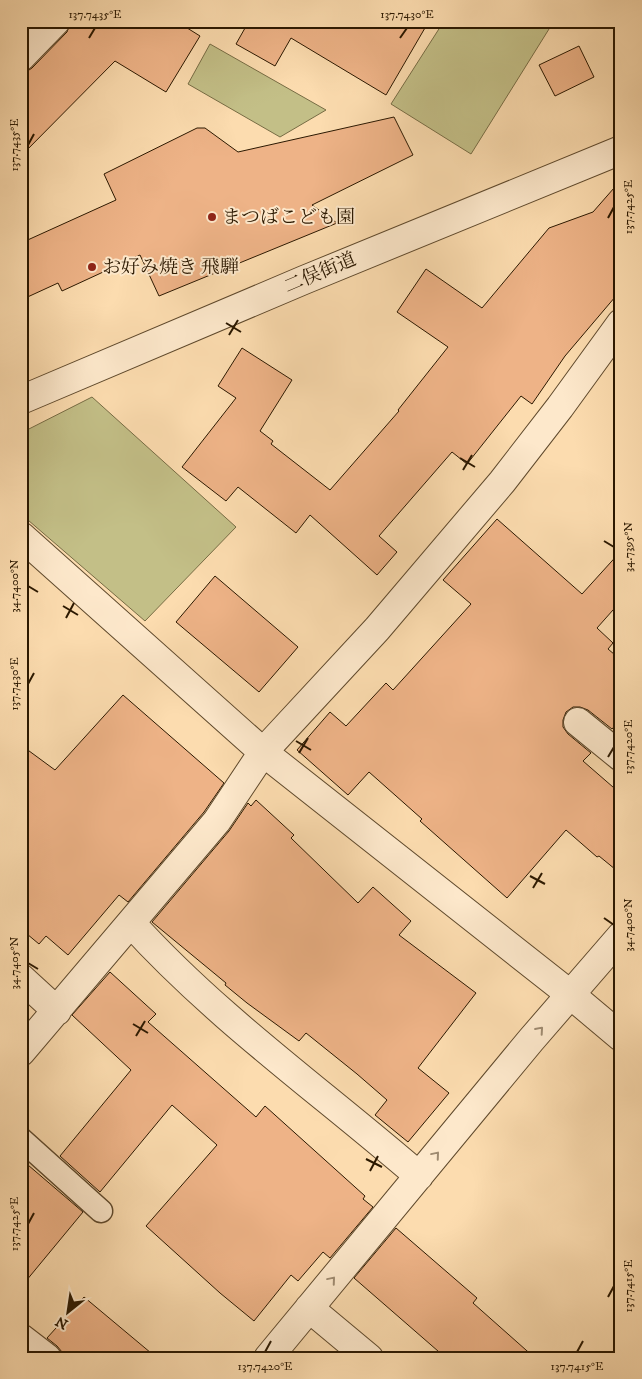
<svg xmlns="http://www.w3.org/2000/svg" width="642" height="1379" font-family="'IM FELL DW Pica','Noto Serif JP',serif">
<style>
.green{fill:#c3bf87;stroke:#776c44}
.building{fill:#eeb387;stroke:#2b1800}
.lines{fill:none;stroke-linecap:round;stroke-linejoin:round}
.service-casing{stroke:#5f492c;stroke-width:25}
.minor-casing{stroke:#5f492c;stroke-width:30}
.tertiary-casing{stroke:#5f492c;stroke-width:30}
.service{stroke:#fde8cb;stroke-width:22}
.minor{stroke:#fde8cb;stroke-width:28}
.tertiary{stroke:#fde8cb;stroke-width:28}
.oneway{stroke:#9e8a70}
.ticks{fill:none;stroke:#2b1800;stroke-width:2}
.poi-dot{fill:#8f2418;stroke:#fde8cb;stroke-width:2}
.labels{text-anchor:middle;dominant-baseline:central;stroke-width:4;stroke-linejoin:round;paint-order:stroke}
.poi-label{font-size:19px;fill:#2b1800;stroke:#fde8cb;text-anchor:start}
.street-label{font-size:19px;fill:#2b1800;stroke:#fde8cb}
.neatline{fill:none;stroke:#2b1800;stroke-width:2}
.ticks-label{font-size:12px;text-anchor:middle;fill:#2b1800}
</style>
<rect width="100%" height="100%" fill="#fcdcaf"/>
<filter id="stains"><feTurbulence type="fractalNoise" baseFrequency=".004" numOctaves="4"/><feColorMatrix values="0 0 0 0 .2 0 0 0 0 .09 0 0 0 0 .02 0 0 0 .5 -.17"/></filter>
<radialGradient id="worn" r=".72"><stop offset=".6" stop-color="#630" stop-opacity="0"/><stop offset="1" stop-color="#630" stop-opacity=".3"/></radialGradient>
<!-- green -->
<path class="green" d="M444,21H554L471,154L391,104Z
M210,44L326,110L280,137L188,84Z
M92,397L236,527L145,621L21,514V433Z"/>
<!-- building -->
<path class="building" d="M21,21H34L21,34Z
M71,21H176L200,36L166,92L115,61L21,156V72H26L32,68L67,32Z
M249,21H429L386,95L291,38L275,66L236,44Z
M579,46L594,77L555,96L539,65Z
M394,117L413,155L312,205L337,223L159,296L140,255L62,291L58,283L21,300V243L116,200L104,174L197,128H205L238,152Z
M621,180V290L565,356L532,404L521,396L467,464L452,452L379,536L397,552L377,575L310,515L296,533L238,487L226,501L182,467L236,398L218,386L242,348L292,380L260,431L273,441L271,444L330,490L399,411L398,410L448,347L397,312L426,269L482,308L549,228L593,212Z
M497,519L582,594L621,551V601L597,628L613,643L608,649L621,660V719L612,729L588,710L580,707H573L566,712L563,720V727L568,734L591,753L583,761L621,794V874L599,856L597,857L566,830L507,898L420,821L422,819L369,772L348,795L297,750L330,712L346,726L386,683L393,690L471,604L443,580Z
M215,576L298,647L259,692L176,622Z
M123,695L224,783L204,812L128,902L119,895L68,955L46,936L39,944L21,929V745L55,770Z
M256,800L294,835L291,838L358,903L373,887L411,921L399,935L476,993L418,1068L449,1093L408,1142L375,1115L387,1100L357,1074L306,1033L299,1041L247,1003L225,985L226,983L152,922L229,831L248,803L251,806Z
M110,972L156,1014L148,1022L256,1117L265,1106L365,1196L363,1199L373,1207L330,1258L323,1252L298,1281L291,1275L254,1321L220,1293L146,1226L217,1145L172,1105L100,1192L60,1156L131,1070L72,1015Z
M21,1159L83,1212L21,1287Z
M396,1228L477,1298L473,1303L535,1358H446L354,1278Z
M84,1297L157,1358H67L57,1346L47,1338Z"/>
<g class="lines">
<!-- service casing -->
<g class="service-casing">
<path id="service" d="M21,1139L101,1211"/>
</g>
<!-- minor casing -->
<g class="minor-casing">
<path id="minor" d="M21,57L56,21
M21,536L263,752L571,995L621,1037
M578,722L621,757
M131,923C217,1018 322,1092 419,1176
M21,978L57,1011
M21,1052L217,821L263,752L377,629L502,482L560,407L621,323
M309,1308L369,1358
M21,1338L47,1358
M268,1358L531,1040L621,936"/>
</g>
<!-- tertiary casing -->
<g class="tertiary-casing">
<path id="tertiary" d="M21,400L304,280L621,150"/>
</g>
<!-- service -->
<use href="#service" class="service"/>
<!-- minor -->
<use href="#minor" class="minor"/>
<!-- tertiary -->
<use href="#tertiary" class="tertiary"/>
</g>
<!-- one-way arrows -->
<defs><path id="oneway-chevron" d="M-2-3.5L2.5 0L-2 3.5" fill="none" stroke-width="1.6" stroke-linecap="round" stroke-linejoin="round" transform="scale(1.25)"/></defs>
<g class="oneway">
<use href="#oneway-chevron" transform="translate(540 1030) rotate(-49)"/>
<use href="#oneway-chevron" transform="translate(436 1155) rotate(-50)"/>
<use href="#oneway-chevron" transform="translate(332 1280) rotate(-50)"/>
</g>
<!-- ticks -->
<path class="ticks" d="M89,38L95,28M400,38L407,28M28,145L34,134M608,218L614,207M226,323L241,332M229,335L238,320M460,458L475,467M463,470L472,455M604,541L614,547M28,586L38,592M63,606L78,615M66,618L74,603M28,684L34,673M296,741L311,750M299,753L308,738M608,757L614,747M530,876L545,884M533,888L542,873M604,918L614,925M28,963L38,969M133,1024L148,1033M136,1036L145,1021M366,1159L382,1167M370,1171L378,1156M28,1224L34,1213M608,1297L614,1286M265,1352L271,1341M577,1352L583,1341"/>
<!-- markers -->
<g class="poi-dot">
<circle cx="212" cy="217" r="5"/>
<circle cx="92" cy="267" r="5"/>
</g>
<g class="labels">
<!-- poi labels -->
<g class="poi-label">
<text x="222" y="217">まつばこども園</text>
<text x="102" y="267">お好み焼き 飛騨</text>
</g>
<!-- street labels -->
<g class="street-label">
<text transform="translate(320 273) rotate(-23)">二俣街道</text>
</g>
</g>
<!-- margin -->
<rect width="642" height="1379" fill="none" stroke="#fcdcaf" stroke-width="55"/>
<!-- north arrow -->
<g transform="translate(68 1312) rotate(210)" stroke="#fde8cb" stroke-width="4" paint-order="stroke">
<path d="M0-4L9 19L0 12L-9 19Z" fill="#2b1800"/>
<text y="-8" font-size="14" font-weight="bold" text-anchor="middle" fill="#2b1800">N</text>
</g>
<rect x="28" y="28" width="586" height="1324" class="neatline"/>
<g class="ticks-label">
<text x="95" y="18">137.7435°E</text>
<text x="407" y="18">137.7430°E</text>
<text transform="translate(14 145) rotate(-90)" y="4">137.7435°E</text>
<text transform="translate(628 207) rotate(-90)" y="4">137.7425°E</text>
<text transform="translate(628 547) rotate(-90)" y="4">34.7395°N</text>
<text transform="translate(14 586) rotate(-90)" y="4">34.7400°N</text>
<text transform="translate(14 684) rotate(-90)" y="4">137.7430°E</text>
<text transform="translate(628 747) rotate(-90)" y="4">137.7420°E</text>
<text transform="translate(628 925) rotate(-90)" y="4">34.7400°N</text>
<text transform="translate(14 963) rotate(-90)" y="4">34.7405°N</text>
<text transform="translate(14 1224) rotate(-90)" y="4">137.7425°E</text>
<text transform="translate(628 1286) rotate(-90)" y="4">137.7415°E</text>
<text x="265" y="1370">137.7420°E</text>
<text x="577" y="1370">137.7415°E</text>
</g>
<rect width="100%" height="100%" filter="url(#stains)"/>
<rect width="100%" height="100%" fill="url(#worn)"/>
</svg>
